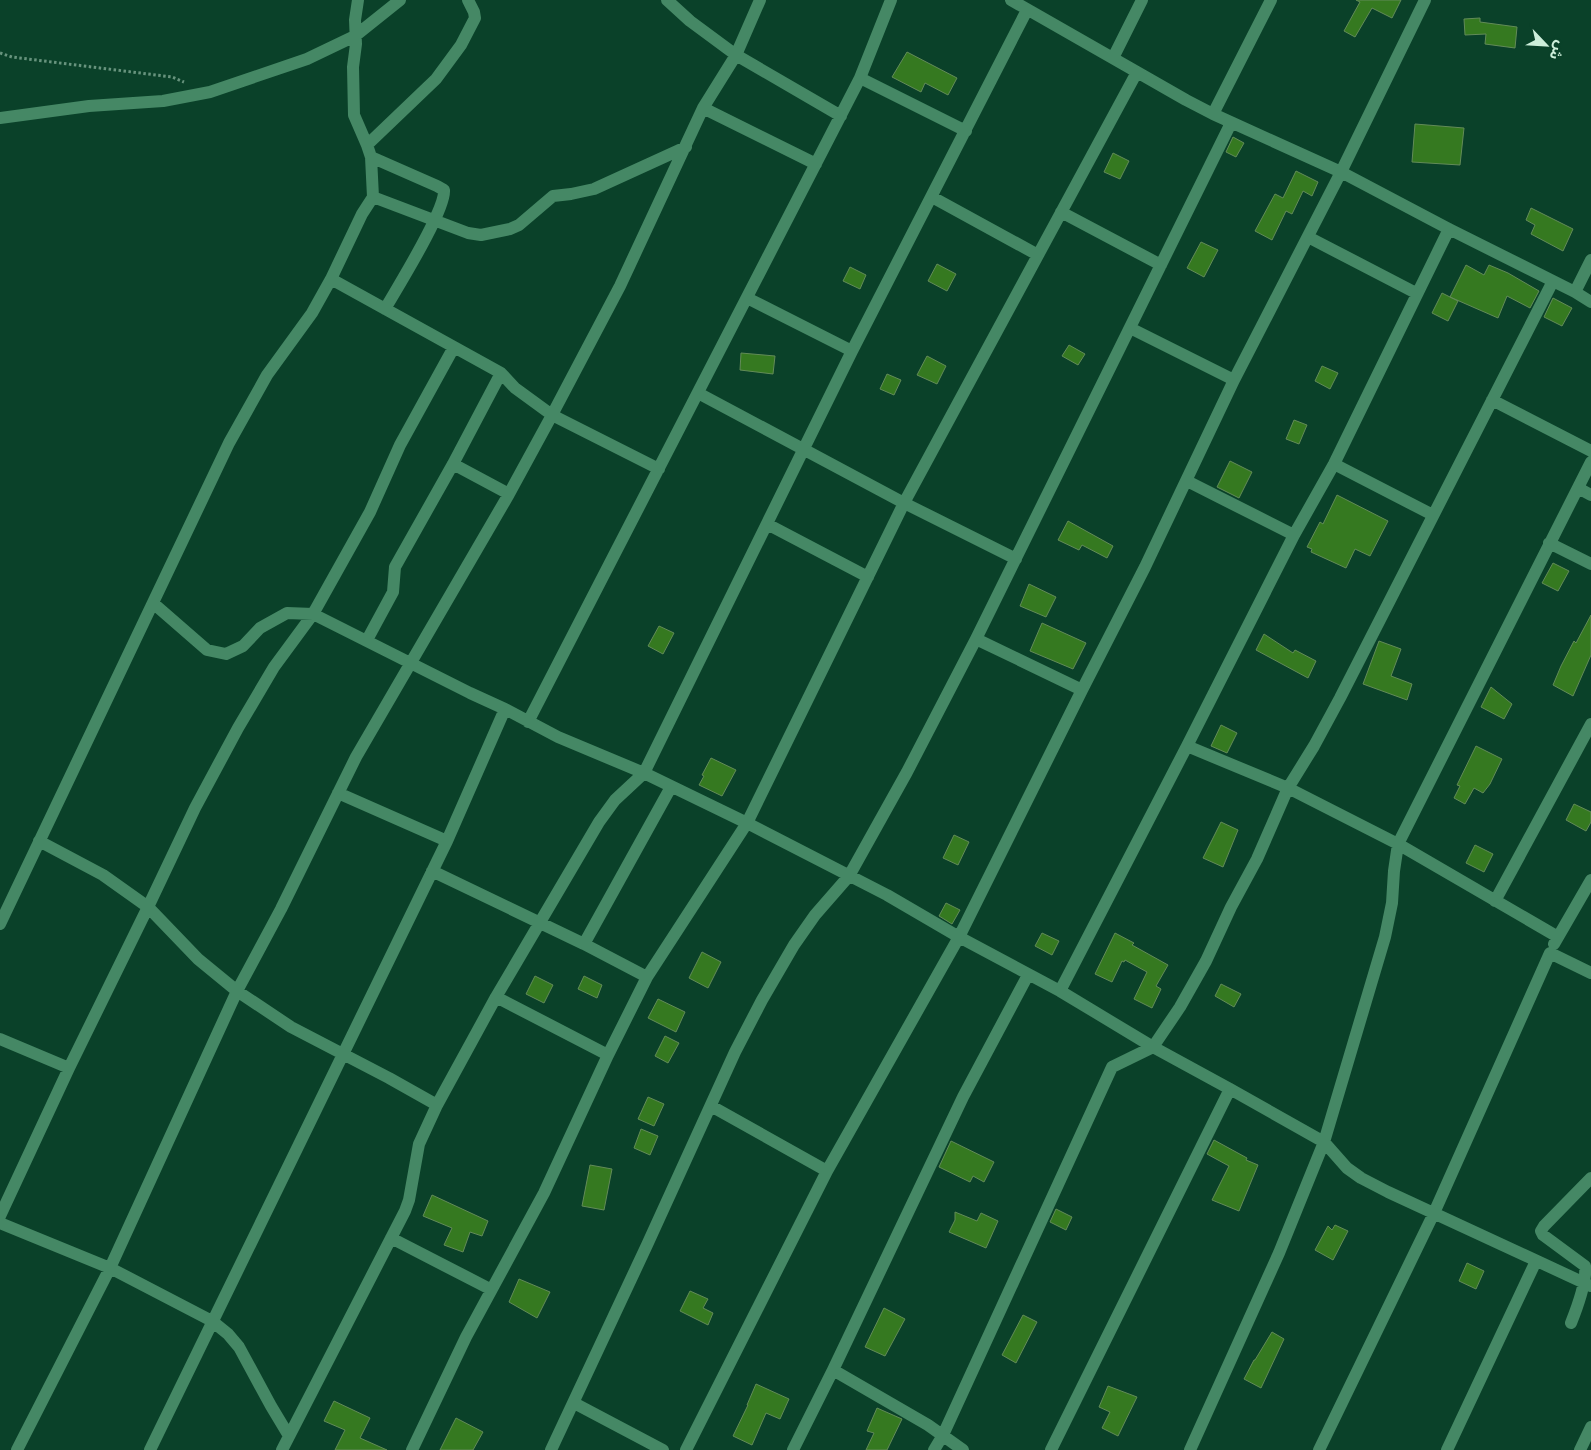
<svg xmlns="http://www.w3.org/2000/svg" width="1591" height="1450" font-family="'Source Sans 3','Noto Sans Arabic',sans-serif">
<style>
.building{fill:#357920;stroke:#628b58}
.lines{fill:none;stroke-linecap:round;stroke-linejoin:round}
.path{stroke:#67937d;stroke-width:3;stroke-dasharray:2.5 2.5;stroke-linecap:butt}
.minor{stroke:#458865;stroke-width:12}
</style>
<rect width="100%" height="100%" fill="#0a4129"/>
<!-- building -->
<path class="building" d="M1356,0H1401L1392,18L1372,8L1355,37L1344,31L1360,2Z
M1480,18V22L1517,27L1515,48L1485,44L1486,34L1465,35L1464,19Z
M907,52L957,78L948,95L925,83L921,92L892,77Z
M1415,124L1464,128L1460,165L1412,162Z
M1233,137L1244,143L1236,157L1226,152Z
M1113,153L1129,161L1120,179L1104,172Z
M1296,171L1318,182L1312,196L1303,191L1292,214L1286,211L1272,240L1255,231L1275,194L1283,198Z
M1531,208L1573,229L1563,251L1531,234L1535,225L1526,220Z
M1201,242L1218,250L1204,277L1187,268Z
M937,264L956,274L947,291L928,281Z
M1466,265L1484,275L1489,265L1508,273L1539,291L1530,308L1507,296L1498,318L1450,297Z
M850,267L866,275L860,289L843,281Z
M1442,293L1458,301L1448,321L1432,313Z
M1553,298L1572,308L1562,326L1544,317Z
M1069,345L1085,354L1078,365L1062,356Z
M741,353L775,356L773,374L740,370Z
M927,356L946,366L937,384L917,375Z
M1322,366L1338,373L1330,389L1315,381Z
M887,374L901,380L894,395L880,389Z
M1294,420L1307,425L1299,444L1286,439Z
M1230,461L1252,472L1239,498L1217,487Z
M1337,495L1388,521L1370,556L1355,549L1346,568L1311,552L1312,549L1307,547L1320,522L1323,524Z
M1068,521L1113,546L1107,558L1082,545L1079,550L1058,540Z
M1553,563L1569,571L1558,591L1542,583Z
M1029,584L1056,597L1046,617L1020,606Z
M1591,615V655L1573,696L1553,685L1561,666L1574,641L1576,643Z
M1042,623L1086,643L1073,669L1030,651Z
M659,626L674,633L663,654L648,646Z
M1264,634L1293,653L1295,650L1316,661L1308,678L1256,650Z
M1379,641L1401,649L1391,676L1412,684L1407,700L1363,684Z
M1491,687L1512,704L1504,719L1481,707Z
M1221,725L1237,733L1227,753L1211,746Z
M1476,746L1502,759L1490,784L1483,793L1474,788L1465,804L1454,798L1460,786L1457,785Z
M711,758L736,770L722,796L699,785L704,776L702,775Z
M1574,804L1591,812V822L1586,831L1566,820Z
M1221,822L1238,830L1223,867L1203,858Z
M954,835L969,842L958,865L943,858Z
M1475,845L1493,854L1484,872L1466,863Z
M946,903L960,910L952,924L939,916Z
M1042,933L1059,941L1052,955L1035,946Z
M1115,933L1134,943L1132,945L1168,965L1156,986L1161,989L1152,1008L1134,999L1147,972L1125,960L1124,962L1122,961L1112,982L1095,974Z
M702,952L721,962L708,988L689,978Z
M535,976L553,985L544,1003L526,994Z
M584,976L602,985L597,998L578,989Z
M1221,984L1241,994L1234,1007L1215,996Z
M658,999L685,1012L676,1032L648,1018Z
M665,1036L679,1043L668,1063L655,1056Z
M648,1097L664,1104L654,1126L638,1119Z
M641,1129L658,1136L650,1155L634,1148Z
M1214,1140L1247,1158L1246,1160L1258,1165L1239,1211L1212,1200L1229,1166L1207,1154Z
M951,1141L994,1162L984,1182L973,1176L970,1182L939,1167Z
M590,1165L612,1169L604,1210L582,1206Z
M432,1195L488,1221L482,1236L470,1232L463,1252L444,1245L452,1228L423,1216Z
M1056,1209L1072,1217L1066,1230L1050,1222Z
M955,1212L977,1221L981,1213L998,1221L986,1248L949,1232L955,1220Z
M1335,1225L1348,1231L1333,1260L1315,1250L1328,1226L1332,1230Z
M1467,1263L1484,1271L1476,1289L1459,1281Z
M519,1279L550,1292L537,1318L509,1302Z
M690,1291L708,1299L703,1308L713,1313L708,1325L680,1311Z
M884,1308L905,1319L885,1356L865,1347Z
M1023,1315L1037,1322L1016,1363L1002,1355Z
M1272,1332L1284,1339L1261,1388L1244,1379L1254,1360H1255Z
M756,1384L789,1399L780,1419L766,1413L752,1445L733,1436L748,1405H747Z
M1108,1386L1137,1397L1118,1436L1102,1428L1110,1412L1099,1407Z
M334,1401L370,1418L360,1438L387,1450H335L345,1430L324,1421Z
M877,1408L902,1419L887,1450H866L874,1433L867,1431Z
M456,1418L483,1432L473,1450H440Z"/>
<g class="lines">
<!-- path -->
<path class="path" d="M0,53L12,57L172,77L184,82"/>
<!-- minor -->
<path class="minor" d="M667,0L690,21L736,55L841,116
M1011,0L1186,100L1213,114L1271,0
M1113,58L1142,0
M860,78L966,131
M703,108L816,164
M1213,114L1341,172L1449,229L1575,292L1591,302
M0,118L89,106L163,101L210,92L307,59L355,36L400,0
M367,145L436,79L461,45L475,18L474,12L468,0
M371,157L437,186L444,190C446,210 397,288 385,309
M373,197L468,233L481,235L510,229L519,225L553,196L571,194L594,189L686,147
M932,197L1038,255
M1061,212L1161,265
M1308,237L1416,293
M331,279L501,373L515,388L552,415L659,469
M1575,292L1591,260
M747,298L852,351
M1130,328L1234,380
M698,393L904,503L1016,559
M1492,400L1591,451
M453,464L509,494
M1334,464L1433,515
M1187,481L1294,535
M1578,488L1591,495
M767,524L868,577
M1549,543L1591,564
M153,603L207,650L226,654L243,646L260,628L287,613L313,614L470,693L505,709L558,737L644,773L747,823L887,895L959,937L1060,991L1153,1047L1230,1089L1324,1142L1347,1168L1361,1178L1388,1192L1591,1286
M976,639L1082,690
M367,640L393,592L395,567L453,464L501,373
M528,722L860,78L891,0
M1187,746L1288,788L1398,844L1558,937
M338,793L447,841
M39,841L103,875L148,907L198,959L237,991L291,1027L389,1078L437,1105
M432,871L584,944L647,977
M1495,901L1591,724
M0,924L229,443L267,375L312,313L331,279L362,214L373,197L371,157L367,145L354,115L353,67L356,44L355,20L358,0
M584,944L671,787
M1554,944L1591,880
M1060,991L1187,746L1294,535L1334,464L1449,229
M496,997L608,1055
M0,1039L69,1068
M711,1106L827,1171
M0,1216L69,1068L148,907L195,808L238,728L274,667L313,614L370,512L400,445L454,347
M0,1223L110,1268L212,1321L228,1334L239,1347L271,1406L289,1436
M391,1238L490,1289
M1571,1323C1577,1308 1587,1282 1585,1266L1543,1235L1541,1231L1544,1226L1591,1178
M833,1370L928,1425L963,1450
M574,1403L663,1450
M17,1450L110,1268L237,991L281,909L356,757L509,494L552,415L620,286L703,108L736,55L760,0
M150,1450L447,841L505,709
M282,1450L405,1211L409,1200L419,1144L437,1105L496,997L599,822L615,800L644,773L852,351L1027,10
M412,1450L466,1337L544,1193L608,1055L647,977L747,823L904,503L1137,72
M551,1450L647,1245L735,1052L762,1000L794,945L815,915L849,876L907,772L976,639L1231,123
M686,1450L827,1171L959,937L1082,690L1145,567L1234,380L1341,172L1425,0
M793,1450L833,1370L963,1097L1028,975
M934,1450L943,1435L1112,1067L1153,1047L1180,1007L1206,961L1231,907L1257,859L1288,788L1314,746L1340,698L1553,281
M1051,1450L1230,1089
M1190,1450L1279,1253L1324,1142L1385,937L1392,903L1394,871L1398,844L1591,462
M1319,1450L1434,1213L1550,953L1591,973
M1447,1450L1536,1261
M1580,1450L1591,1427"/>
</g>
<!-- north arrow -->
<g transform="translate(1546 45) rotate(115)" stroke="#0a4129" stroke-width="4" paint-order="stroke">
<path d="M0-4L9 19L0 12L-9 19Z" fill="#cdeeda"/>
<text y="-8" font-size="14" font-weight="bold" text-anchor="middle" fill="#cdeeda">ش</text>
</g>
</svg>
